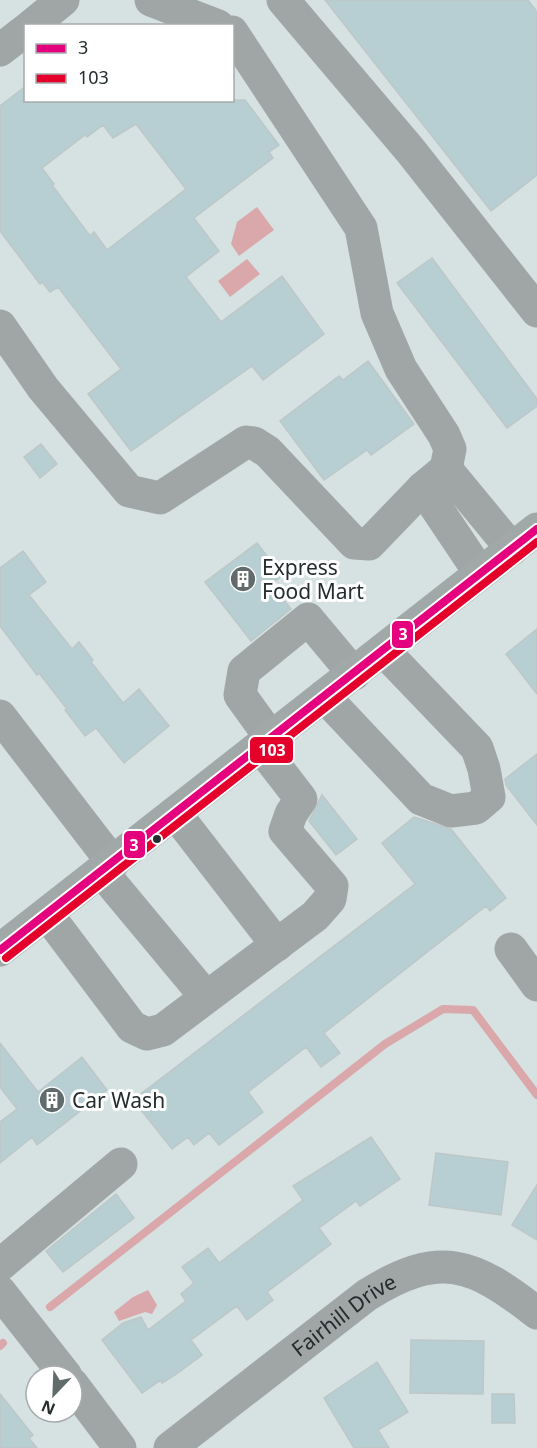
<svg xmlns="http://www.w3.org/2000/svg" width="537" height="1448" font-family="'Noto Sans',sans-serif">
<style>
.water{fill:#daa7ab}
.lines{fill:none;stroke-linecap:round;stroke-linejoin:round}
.stream{stroke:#daa7ab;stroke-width:8}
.building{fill:#b7cfd2;stroke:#bec7c8;stroke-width:1.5;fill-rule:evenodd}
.minor{stroke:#a0a6a6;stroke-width:33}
.major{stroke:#a1a8a8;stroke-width:33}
.bus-1-casing{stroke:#fff;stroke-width:12}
.bus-2-casing{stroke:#fff;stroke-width:12}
.bus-1{stroke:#e5007d;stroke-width:8}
.bus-2{stroke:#e4002b;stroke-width:8}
.bus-dot{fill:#242c2d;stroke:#fff;stroke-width:2}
.labels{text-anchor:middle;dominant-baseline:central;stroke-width:6;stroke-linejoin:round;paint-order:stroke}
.poi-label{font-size:21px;fill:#242c2d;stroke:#fff;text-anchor:start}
.street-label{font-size:21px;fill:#242c2d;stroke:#fff}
.line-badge{stroke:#fff;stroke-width:2}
.badge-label{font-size:16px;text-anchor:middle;font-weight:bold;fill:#fff}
</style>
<rect width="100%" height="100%" fill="#d6e1e2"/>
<!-- water -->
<path class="water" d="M257,207L274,230L239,256L231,244L237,222Z
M247,259L260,274L230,297L218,281Z
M148,1290L157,1305L152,1314L145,1312L119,1321L114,1312L133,1297Z"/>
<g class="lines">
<!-- stream -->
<path class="stream" d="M50,1307L385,1044L443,1009L473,1010L537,1095
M0,1346L3,1343"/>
</g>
<!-- building -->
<path class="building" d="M325,0H528L537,12V175L491,211Z
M26,86V100H245L279,145L269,152L273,158L194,218L219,251L186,277L221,322L282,276L324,334L263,380L252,366L131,451L88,394L121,369L58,287L50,292L42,282L40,284L0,231V106ZM136,124L186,189L107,250L94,232L90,236L52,185L54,184L42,168L85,135L87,137L103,125L113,138Z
M432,258L537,399V406L507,428L397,283Z
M368,361L414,424L371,455L367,450L324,480L280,421L339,376L343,380Z
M41,444L57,464L40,478L24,457Z
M257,543L282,576L271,584L291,609L251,641L205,582Z
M23,551L46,582L29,595L72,649L79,642L93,660L91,662L123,703L139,689L169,726L124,763L96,728L85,736L65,710L67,709L39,673L37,675L0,626V568Z
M537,629V694L506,654Z
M537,754V825L506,785L505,779Z
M322,795L357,839L336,855L309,821Z
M414,817L451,829L506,898L490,911L486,906L324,1033L340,1053L321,1067L306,1047L248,1092L263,1112L219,1145L209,1133L194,1145L188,1137L172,1149L133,1100L415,884L382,843Z
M0,1043L38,1092L82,1057L107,1090L37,1145L32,1137L0,1163V1122L17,1109L0,1087Z
M371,1137L400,1179L360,1206L356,1201L319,1228L331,1244L267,1292L273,1300L247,1320L237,1306L191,1340L202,1355L178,1373L162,1383L161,1380L142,1393L102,1340L123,1323L141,1317L148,1330L186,1301L181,1294L194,1283L182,1267L208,1248L219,1263L303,1200L293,1186Z
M436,1153L508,1162L501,1215L429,1205Z
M537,1185V1240L512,1225Z
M116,1194L134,1218L63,1272L46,1251Z
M411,1340L484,1341L483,1394L410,1393Z
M377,1362L408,1412L378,1430L389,1448H354L324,1398Z
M0,1394L33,1435L29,1438L37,1448H0Z
M492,1394H514L515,1423H492Z"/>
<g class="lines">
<!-- minor -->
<g class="minor">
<path d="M151,0L218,26"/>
<path d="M283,0L410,150L537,311"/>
<path d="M31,26L63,0"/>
<path d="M0,50L26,30"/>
<path d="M0,326L43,388L129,491L160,498L246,442L254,443L268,452L354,543L369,544L423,488L446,469L450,449L444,435L401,369L377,313L361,228L232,32"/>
<path d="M446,469L512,549"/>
<path d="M423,488L480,573"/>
<path d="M324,696L421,799L451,811L476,808L489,797L484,769L477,748L383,650"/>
<path d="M0,716L113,863"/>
<path d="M271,738L240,695L244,671L308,619L354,674"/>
<path d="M175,813L277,945"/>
<path d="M102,872L206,997"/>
<path d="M47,914L132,1027L147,1034L163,1030L315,916L330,899L332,886L285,831L291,814L301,799L260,746"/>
<path d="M511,949L537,985"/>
<path d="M0,1265L121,1164"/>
<path d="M0,1292L66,1376"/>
<path d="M72,1384L120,1448"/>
<path id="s1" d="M170,1448L367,1295C440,1249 473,1263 537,1313"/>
</g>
<!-- major -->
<path class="major" d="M0,950L537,529"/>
<!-- bus-1 casing -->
<g class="bus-1-casing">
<path id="bus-1" d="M0,950L537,529"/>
</g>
<!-- bus-2 casing -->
<g class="bus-2-casing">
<path id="bus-2" d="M6,958L537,542"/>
</g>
<!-- bus-1 -->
<use href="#bus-1" class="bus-1"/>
<!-- bus-2 -->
<use href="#bus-2" class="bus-2"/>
</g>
<!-- icons -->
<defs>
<g id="building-disc" transform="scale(1.35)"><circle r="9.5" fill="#626b6c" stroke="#fff"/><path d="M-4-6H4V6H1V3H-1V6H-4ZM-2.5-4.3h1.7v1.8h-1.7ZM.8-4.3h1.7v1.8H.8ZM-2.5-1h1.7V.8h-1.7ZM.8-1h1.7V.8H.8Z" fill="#fff"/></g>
</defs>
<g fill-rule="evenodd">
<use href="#building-disc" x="243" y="579"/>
<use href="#building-disc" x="52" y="1100"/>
</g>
<!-- markers -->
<circle class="bus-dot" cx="157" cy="839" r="5"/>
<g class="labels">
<!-- poi labels -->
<g class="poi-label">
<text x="262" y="567">Express<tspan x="262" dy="24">Food Mart</tspan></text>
<text x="72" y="1100">Car Wash</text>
</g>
<!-- street labels -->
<g class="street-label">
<text stroke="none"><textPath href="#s1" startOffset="219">Fairhill Drive</textPath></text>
</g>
</g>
<g class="line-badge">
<rect x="391" y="620" width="23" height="29" rx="6" fill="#e5007d"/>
<rect x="249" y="736" width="45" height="28" rx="6" fill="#e4002b"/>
<rect x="123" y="830" width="23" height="29" rx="6" fill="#e5007d"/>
</g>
<g class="badge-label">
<text x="403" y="640">3</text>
<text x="272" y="756">103</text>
<text x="134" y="851">3</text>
</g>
<!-- legend -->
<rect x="24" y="24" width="210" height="78" fill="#ffffff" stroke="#a7abab" stroke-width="1.5"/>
<rect x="36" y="44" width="30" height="9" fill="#e5007d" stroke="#a7abab" stroke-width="1.5"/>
<text x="78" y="54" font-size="18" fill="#242c2d">3</text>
<rect x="36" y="74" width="30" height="9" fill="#e4002b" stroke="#a7abab" stroke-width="1.5"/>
<text x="78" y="84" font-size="18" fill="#242c2d">103</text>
<!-- north arrow -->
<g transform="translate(54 1394) rotate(203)"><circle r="28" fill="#ffffff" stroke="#a7abab" stroke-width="1.5"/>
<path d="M0-4.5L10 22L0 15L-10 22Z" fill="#626b6c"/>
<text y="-9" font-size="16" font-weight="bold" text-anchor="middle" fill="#242c2d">N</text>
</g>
</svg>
